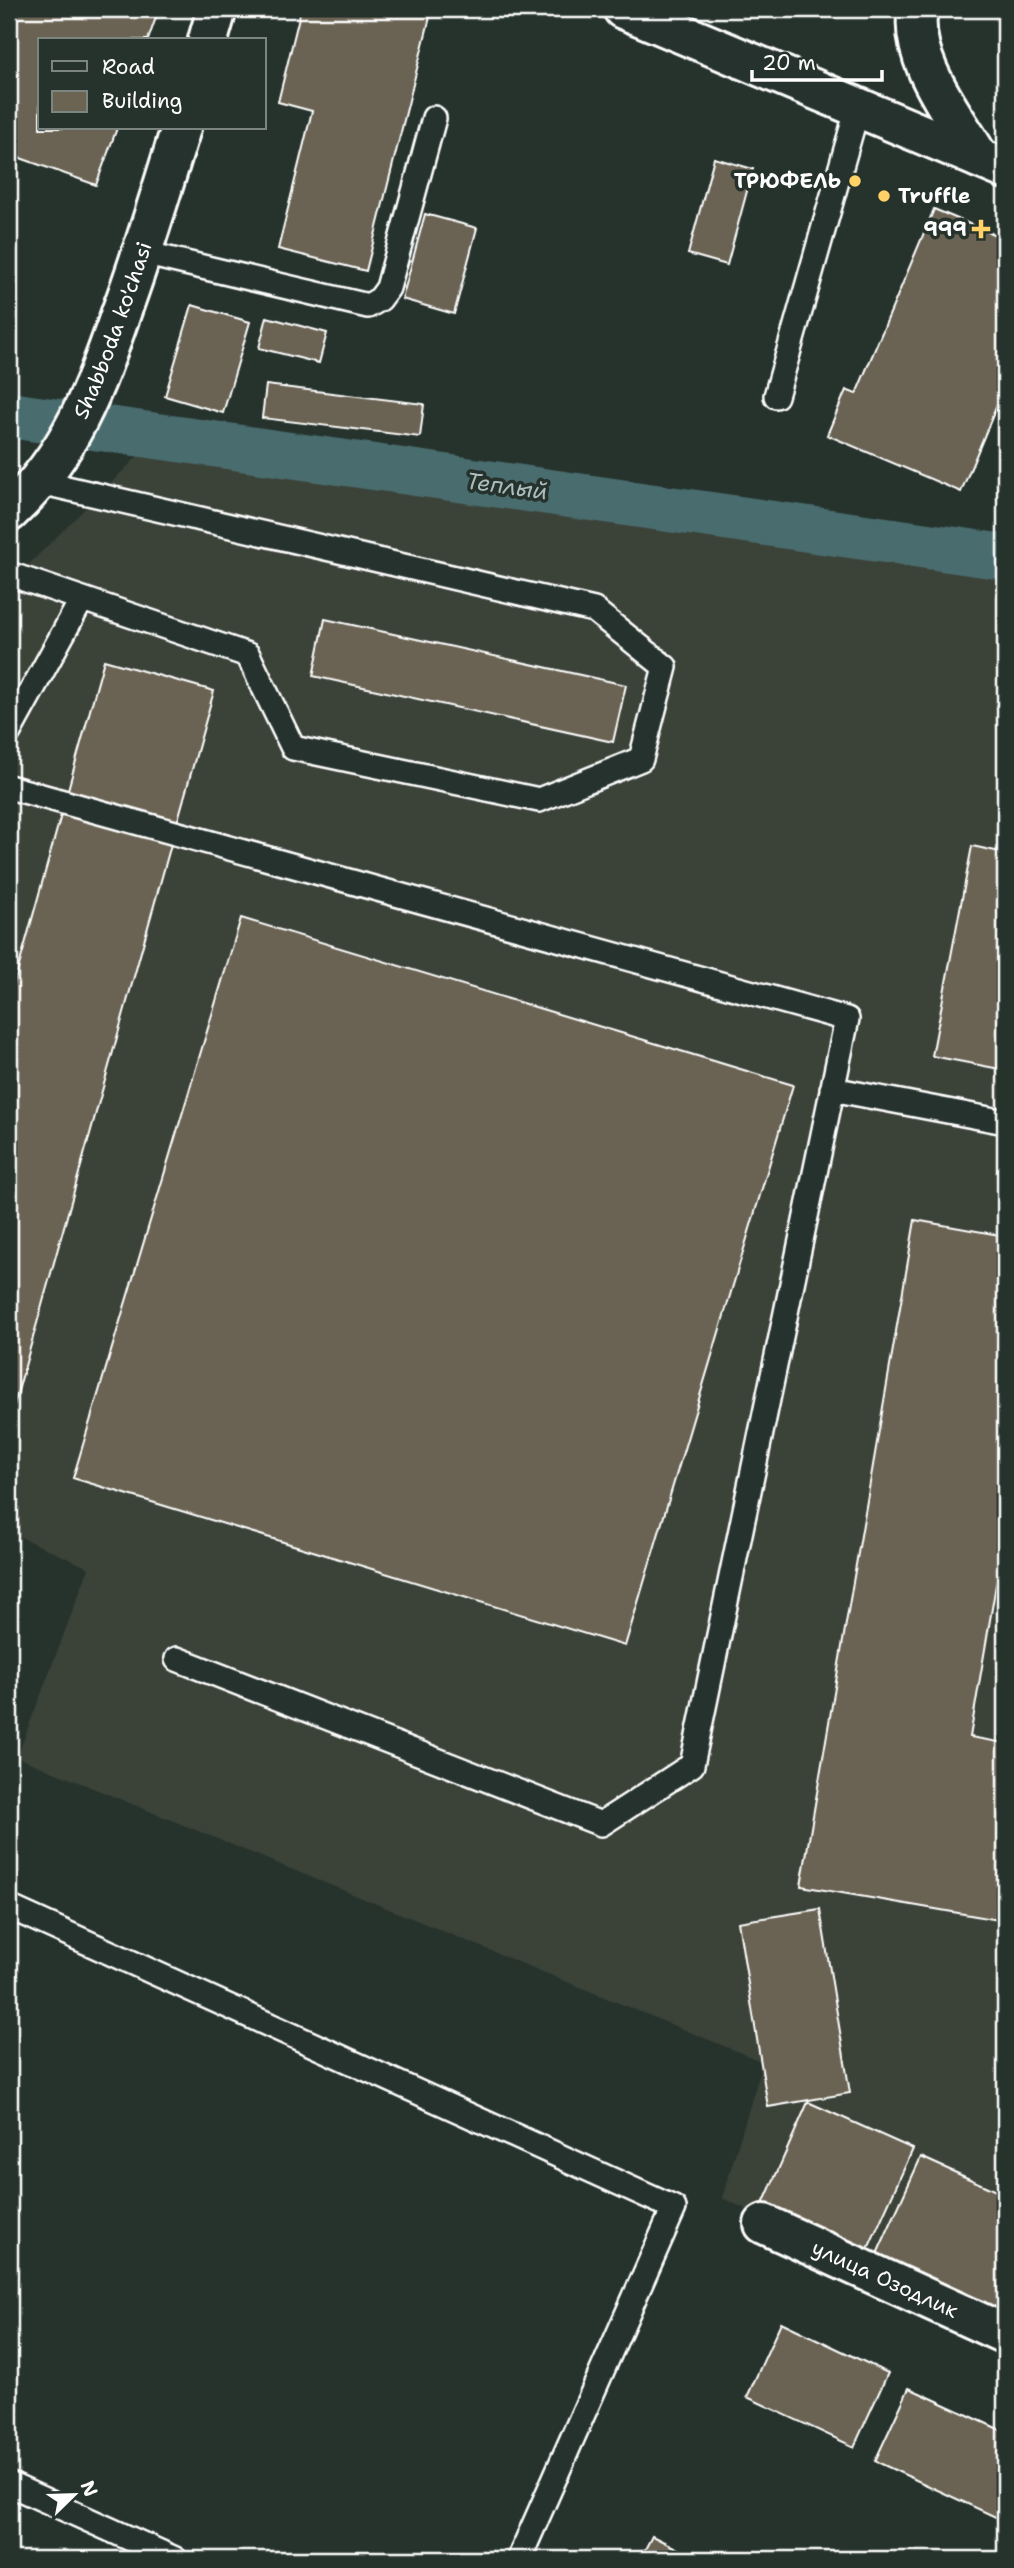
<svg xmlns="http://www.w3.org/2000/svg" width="1014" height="2568" font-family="'Shantell Sans',sans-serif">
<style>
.built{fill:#3b4238}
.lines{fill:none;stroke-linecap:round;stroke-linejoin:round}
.canal{stroke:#496c6e;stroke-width:46}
.building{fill:#6b6453;stroke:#fff;stroke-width:2}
.service-casing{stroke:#fff;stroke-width:28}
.minor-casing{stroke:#fff;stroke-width:44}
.tertiary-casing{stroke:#fff;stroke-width:44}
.secondary-casing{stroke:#fff;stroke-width:44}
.trunk-casing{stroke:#fff;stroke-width:44}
.service{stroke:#26332d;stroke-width:23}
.minor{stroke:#26332d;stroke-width:38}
.tertiary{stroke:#26332d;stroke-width:38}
.secondary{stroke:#26332d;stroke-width:38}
.trunk{stroke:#26332d;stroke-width:38}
.poi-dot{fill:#ffd166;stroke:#26332d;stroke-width:2.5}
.labels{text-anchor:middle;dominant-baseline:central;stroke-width:7;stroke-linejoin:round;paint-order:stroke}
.poi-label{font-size:21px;font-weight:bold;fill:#fff;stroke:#26332d;text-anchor:end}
.street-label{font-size:21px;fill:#fff;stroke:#26332d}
.water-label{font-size:23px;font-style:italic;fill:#adbdbe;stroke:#26332d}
</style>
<rect width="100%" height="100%" fill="#26332d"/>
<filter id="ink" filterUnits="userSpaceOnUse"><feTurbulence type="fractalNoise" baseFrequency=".0143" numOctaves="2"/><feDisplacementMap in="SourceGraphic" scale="14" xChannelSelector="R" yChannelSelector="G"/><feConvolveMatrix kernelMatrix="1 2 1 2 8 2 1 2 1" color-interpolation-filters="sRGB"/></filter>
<g filter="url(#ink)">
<!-- built -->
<path class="built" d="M143,451L1005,563V2329L722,2198L763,2062L17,1757L89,1568L9,1532V584Z"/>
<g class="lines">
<!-- canal -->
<path class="canal" d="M9,415L1005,557"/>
</g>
<!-- building -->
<path class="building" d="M9,9H159L148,40H40V128H117L96,185L9,154Z
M301,9H432L366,271L278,249L312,111L278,102Z
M714,158L753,169L727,265L688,254Z
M934,209L1005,239V386L961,492L827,435L846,390L856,394Z
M425,214L477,228L454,314L402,299Z
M192,305L250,322L223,413L165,396Z
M267,317L327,333L319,363L259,348Z
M266,385L424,404L420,437L262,418Z
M325,619L626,685L613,742L313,676Z
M104,660L214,691L11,1416L9,1415V1002Z
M972,846L1005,853V1070L932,1056Z
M241,918L793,1085L625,1646L73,1478Z
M915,1220L1005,1236V1532L970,1737L1005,1743V1921L801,1886Z
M820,1909L850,2093L768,2107L738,1922Z
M808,2102L913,2149L867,2251L763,2204Z
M921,2157L1005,2195V2314L876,2256Z
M781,2322L888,2373L854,2447L747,2397Z
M909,2388L1005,2432V2514L1002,2520L875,2461Z
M652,2536L698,2559H640Z"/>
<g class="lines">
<!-- service casing -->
<g class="service-casing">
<path id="service" d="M143,253L368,306L380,299L388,288L434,118
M776,396L858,107
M9,574L248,655L293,748L539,800L641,759L665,667L594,610L36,481
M9,732L82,599
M9,787L847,1019L692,1765L601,1824L177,1659
M832,1089L1005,1122
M9,1907L674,2208L519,2559
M9,2484L175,2559"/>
</g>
<!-- minor casing -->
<g class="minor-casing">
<g id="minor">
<path id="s1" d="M764,2224L1005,2334"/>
</g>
</g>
<!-- tertiary casing -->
<g class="tertiary-casing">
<g id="tertiary">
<path d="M208,40L217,9"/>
<path id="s2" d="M9,512C71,455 95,388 122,310C144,250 162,189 181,128"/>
</g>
</g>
<!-- secondary casing -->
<g class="secondary-casing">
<path id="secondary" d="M623,9L1005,169"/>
</g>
<!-- trunk casing -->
<g class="trunk-casing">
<path id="trunk" d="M918,9C908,60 955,116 979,158"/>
</g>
<!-- service -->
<use href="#service" class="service"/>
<!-- minor -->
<use href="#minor" class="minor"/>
<!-- tertiary -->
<use href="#tertiary" class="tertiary"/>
<!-- secondary -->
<use href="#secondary" class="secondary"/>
<!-- trunk -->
<use href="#trunk" class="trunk"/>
</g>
</g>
<!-- markers -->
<g class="poi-dot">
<circle cx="855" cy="181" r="7"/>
<circle cx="884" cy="196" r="7"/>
<path d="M977.5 218.5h7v7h7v7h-7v7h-7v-7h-7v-7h7z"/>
</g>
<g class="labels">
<!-- poi labels -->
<g class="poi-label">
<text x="841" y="181">ТРЮФЕЛЬ</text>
<text x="898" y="196" text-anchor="start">Truffle</text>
<text x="967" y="229">999</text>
</g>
<!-- street labels -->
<g class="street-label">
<text stroke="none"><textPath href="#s2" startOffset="212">Shabboda ko'chasi</textPath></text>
<text stroke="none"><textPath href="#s1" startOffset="133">улица Озодлик</textPath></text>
</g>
<!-- water labels -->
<g class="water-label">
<text transform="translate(507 486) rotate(8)">Теплый</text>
</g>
</g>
<!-- margin -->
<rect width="1014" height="2568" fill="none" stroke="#26332d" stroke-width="35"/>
<rect x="18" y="18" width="979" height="2533" fill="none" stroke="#fff" stroke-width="2.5" filter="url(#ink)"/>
<!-- legend -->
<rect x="38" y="38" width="228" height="91" fill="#26332d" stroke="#7d8581" stroke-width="2"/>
<rect x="52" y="61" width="35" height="10" fill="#26332d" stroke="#7d8581" stroke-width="2"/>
<text x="102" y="74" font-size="21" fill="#ffffff">Road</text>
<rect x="52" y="91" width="35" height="21" fill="#6b6453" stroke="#7d8581" stroke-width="2"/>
<text x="102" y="108" font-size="21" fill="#ffffff">Building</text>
<!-- north arrow -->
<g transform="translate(74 2495) rotate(67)" stroke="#26332d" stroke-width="5" paint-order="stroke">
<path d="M0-5L12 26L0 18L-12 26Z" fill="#ffffff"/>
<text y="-10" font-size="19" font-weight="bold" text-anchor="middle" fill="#ffffff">N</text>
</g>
<!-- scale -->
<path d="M752 70v10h130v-10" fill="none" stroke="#ffffff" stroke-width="3.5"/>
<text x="762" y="70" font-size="21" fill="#ffffff" stroke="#26332d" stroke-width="5" paint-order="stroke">20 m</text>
</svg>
